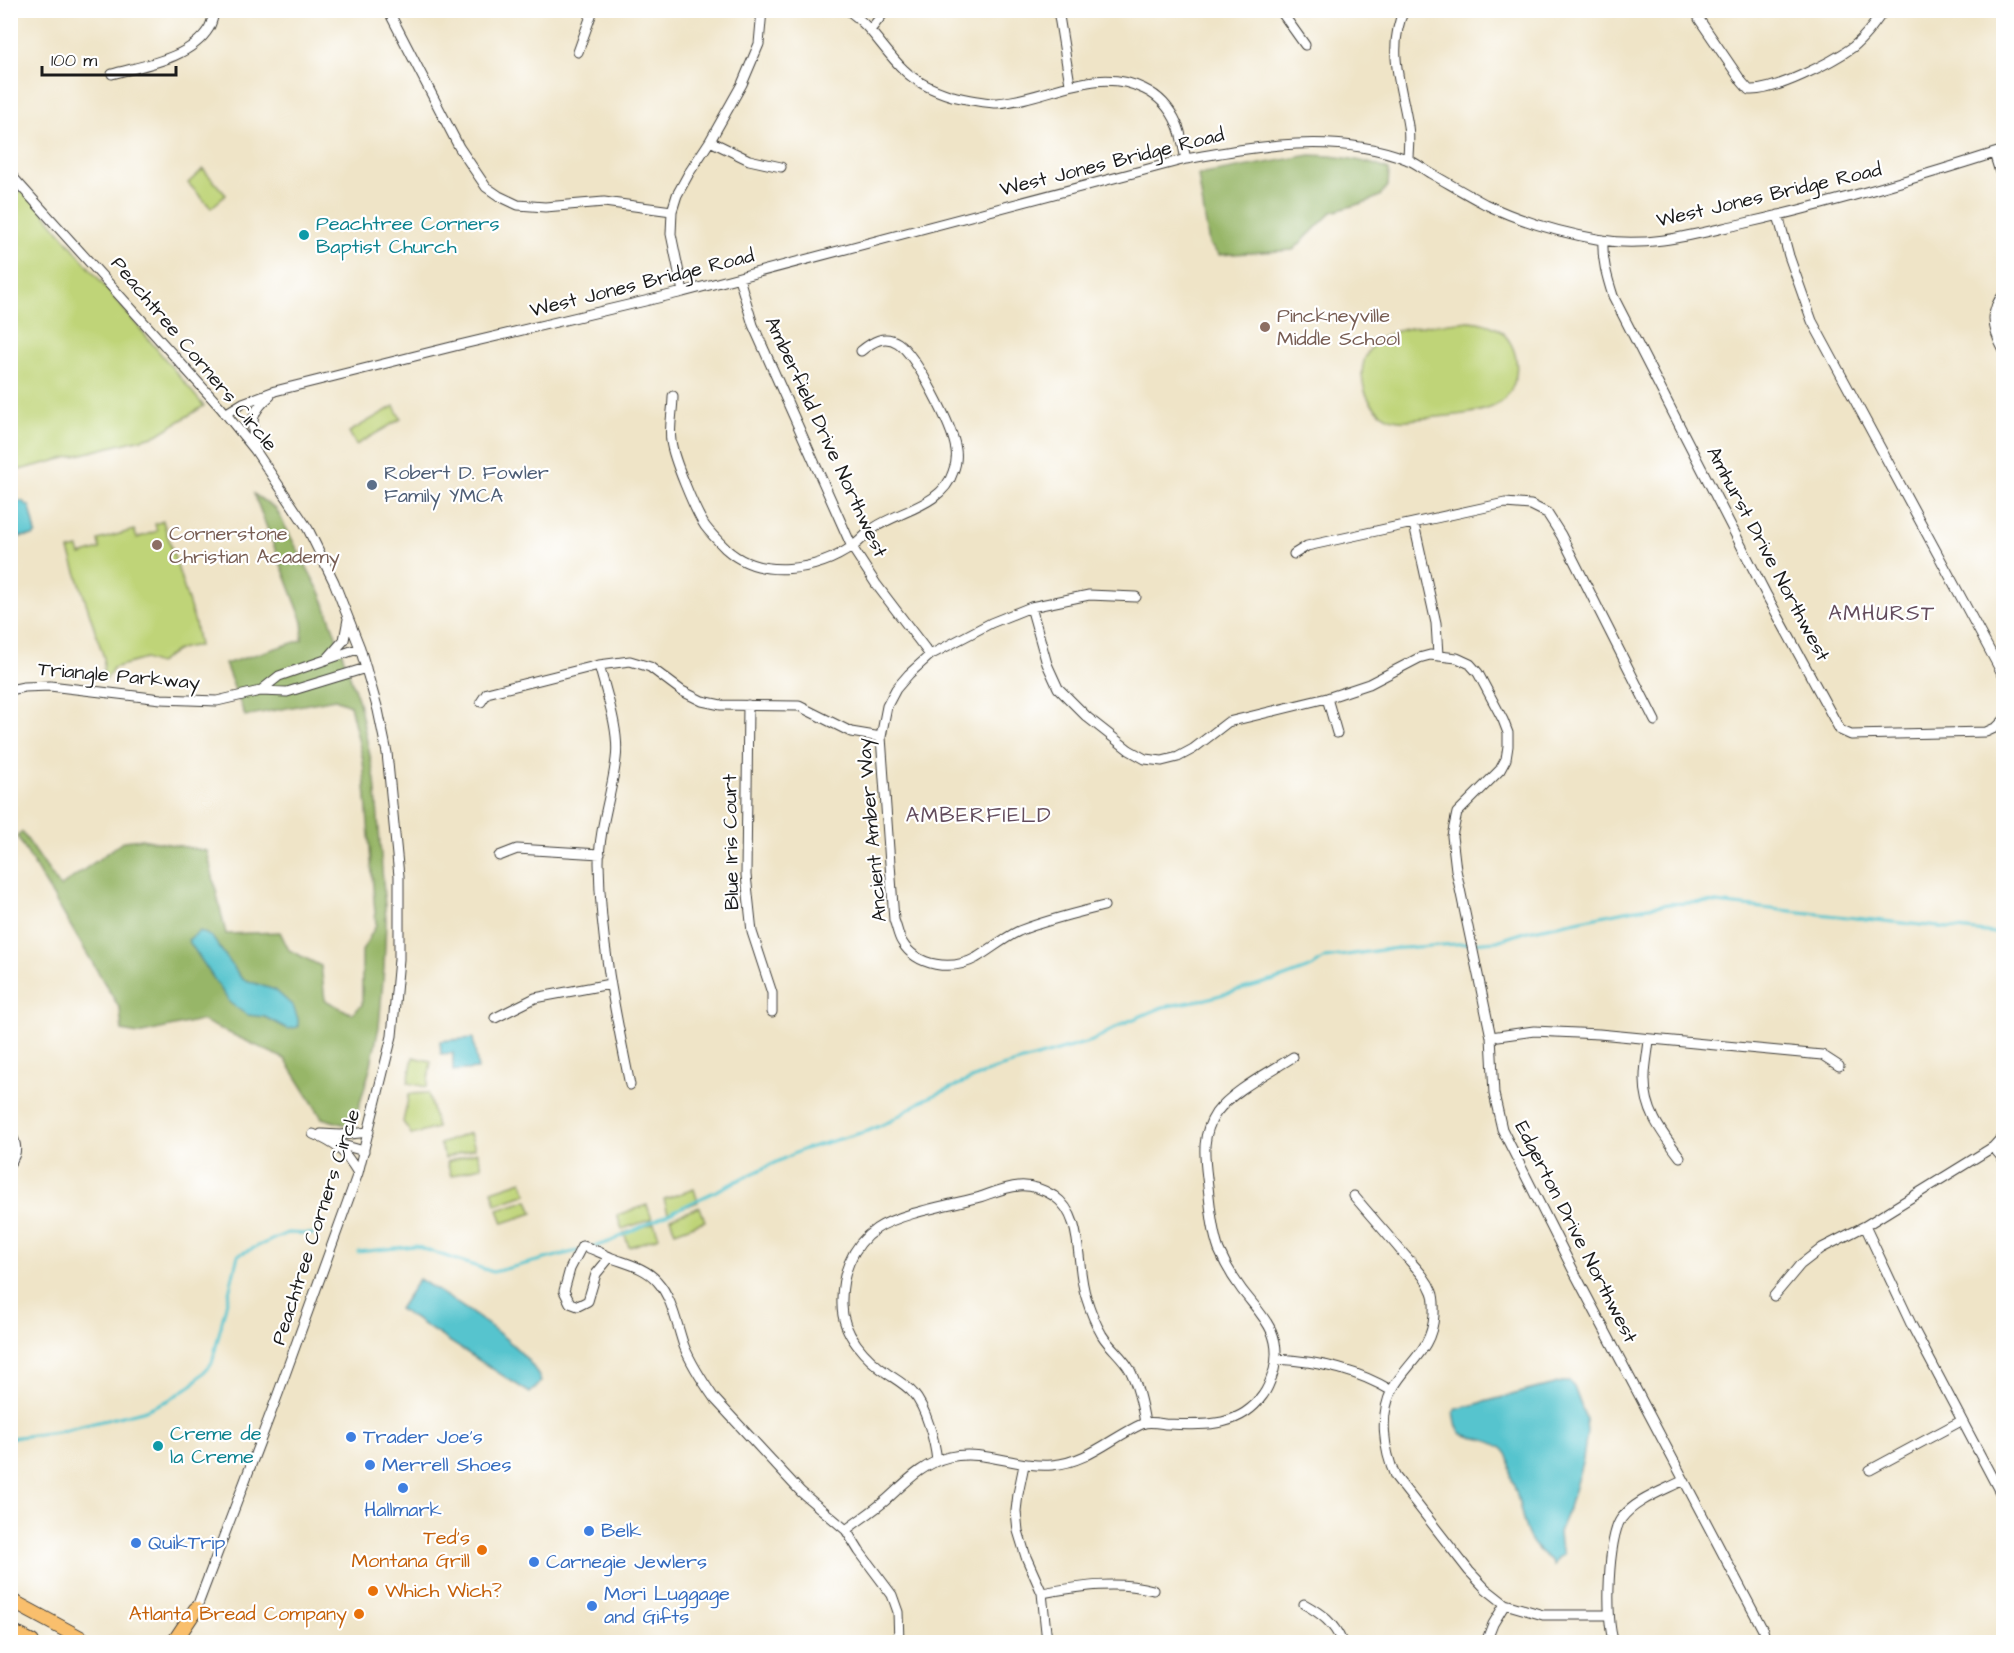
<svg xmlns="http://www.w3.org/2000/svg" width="2014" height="1653" font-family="'Architects Daughter',sans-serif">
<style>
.green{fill:#bfd478;stroke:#6e784a;stroke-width:1.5}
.forest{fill:#97b668;stroke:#5a6942;stroke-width:1.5}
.water{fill:#57c4ce;stroke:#3a7075;stroke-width:1.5}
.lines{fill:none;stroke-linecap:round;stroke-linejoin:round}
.stream{stroke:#57c4ce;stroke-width:3}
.minor-casing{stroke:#3c3a36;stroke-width:11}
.highway-casing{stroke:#3c3a36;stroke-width:16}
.minor{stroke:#fff;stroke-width:9}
.highway{stroke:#f9bf6d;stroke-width:14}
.culture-dot{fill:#0f9aa8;stroke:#fff;stroke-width:2}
.education-dot{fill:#8d6e63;stroke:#fff;stroke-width:2}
.service-dot{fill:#5c6f8a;stroke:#fff;stroke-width:2}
.shop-dot{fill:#3f7fe0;stroke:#fff;stroke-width:2}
.food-dot{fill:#e8710a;stroke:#fff;stroke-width:2}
.labels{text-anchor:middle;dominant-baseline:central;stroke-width:4.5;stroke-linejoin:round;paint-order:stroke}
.street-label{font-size:20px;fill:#1c1c1c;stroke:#fff}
.culture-label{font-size:20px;fill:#0d838f;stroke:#fff;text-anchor:start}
.education-label{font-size:20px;fill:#785e54;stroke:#fff;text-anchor:start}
.service-label{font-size:20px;fill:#4e5e75;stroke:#fff;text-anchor:start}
.shop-label{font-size:20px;fill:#366cbe;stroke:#fff;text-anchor:start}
.food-label{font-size:20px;fill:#c56008;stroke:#fff;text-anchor:end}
.neighbourhood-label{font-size:21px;letter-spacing:1.5px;fill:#634c5d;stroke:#fff}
</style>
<rect width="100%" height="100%" fill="#fff"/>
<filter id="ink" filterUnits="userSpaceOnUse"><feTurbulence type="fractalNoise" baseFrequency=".0167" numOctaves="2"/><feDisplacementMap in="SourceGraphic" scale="12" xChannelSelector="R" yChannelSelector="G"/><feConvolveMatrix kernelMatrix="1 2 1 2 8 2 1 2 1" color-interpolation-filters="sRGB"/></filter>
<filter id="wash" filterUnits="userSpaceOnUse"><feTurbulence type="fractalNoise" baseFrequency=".008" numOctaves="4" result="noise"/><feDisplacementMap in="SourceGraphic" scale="24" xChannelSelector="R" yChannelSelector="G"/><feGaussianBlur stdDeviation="1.35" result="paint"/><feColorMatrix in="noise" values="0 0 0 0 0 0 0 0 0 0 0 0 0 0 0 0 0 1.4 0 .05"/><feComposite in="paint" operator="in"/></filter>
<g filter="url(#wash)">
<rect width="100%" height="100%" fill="#efe4c7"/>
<!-- green -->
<path class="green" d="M203,169L226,195L211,208L188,183Z
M25,190L204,406L157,435L11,472V194Z
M1469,321C1479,322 1487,323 1496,328C1523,344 1524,389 1496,405C1477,416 1430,417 1407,420C1367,424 1346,368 1377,341C1394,325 1446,324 1469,321Z
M394,406L401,419L356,445L349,432Z
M163,521L195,623L199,646C181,646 172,652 158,664L145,659L113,668L106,680L103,678L104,658L69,550L78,548L80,555L100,549L98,540L134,530L137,538L157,531L155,524Z
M413,1057L431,1061L427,1087L408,1083Z
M428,1093L437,1128L412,1135L403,1122L409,1094Z
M470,1133L475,1148L445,1158L440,1144Z
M477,1152L482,1166L451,1176L447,1162Z
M522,1181L527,1194L496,1205L492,1191Z
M694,1189L698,1202L668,1213L664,1199Z
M528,1200L533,1213L503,1223L498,1210Z
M647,1205L652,1219L622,1229L617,1215Z
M700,1207L705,1221L675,1232L670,1218Z
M654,1223L659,1237L629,1247L624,1233Z"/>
<!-- forest -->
<path class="forest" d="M1310,155C1338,156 1363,159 1389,170L1388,186L1380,196L1369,201L1332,212L1293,250L1219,255L1209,244L1198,175Z
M254,494L276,509L322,596L359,702L375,780L386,920L384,968L379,1027L370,1069L353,1127L322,1118L285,1059L201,1020L138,1034L122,1031L120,1009L17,836L22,832L60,887L124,841L141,839L207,851L226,934L280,932L289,950L321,966L325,1000L352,1014L362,1005V951L376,925L363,760L350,705L335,699L245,716L225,664L302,640L303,622Z"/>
<!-- water -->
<path class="water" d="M11,501H22L30,507L36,533L33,536L13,537L11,541Z
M200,931L212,937L242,979L275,990L293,1006L298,1019V1027L288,1029L265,1017L247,1015L230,1003L188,940Z
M473,1038L478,1069L453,1071V1053L441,1054L440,1041Z
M419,1279C452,1300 530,1346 541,1382L530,1393L399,1309Z
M1562,1382H1569L1574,1387L1586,1419L1587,1433L1583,1459L1569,1508L1559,1532L1560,1543L1564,1554L1558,1558L1554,1566L1552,1561C1527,1545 1525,1529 1519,1503C1517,1493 1513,1485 1511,1476C1510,1466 1511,1457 1504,1450C1493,1439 1474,1440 1461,1433L1457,1427L1454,1412L1457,1409Z"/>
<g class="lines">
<!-- stream -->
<path class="stream" d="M593,1247L609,1242L804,1149L868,1131L891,1121L923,1100L995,1069L1092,1041L1124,1023L1163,1007L1206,999L1282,978L1312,967L1325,958L1389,949L1497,941L1528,931L1630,910L1668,904L1707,902L2004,934
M358,1252L415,1246L493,1272L577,1251
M10,1438L57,1432L143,1411L169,1400L193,1384L212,1363L238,1255L287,1233L314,1234"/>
</g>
</g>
<g filter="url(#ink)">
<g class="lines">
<!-- minor casing -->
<g class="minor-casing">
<path id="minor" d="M388,10L459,147L486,187L499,196L518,205L545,207L604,202L672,211
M848,10C872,27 884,51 904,70C916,82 936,91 952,96C966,99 983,103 997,103C1047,100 1095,64 1144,89C1159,96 1170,108 1177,124C1182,134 1183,148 1186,159
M1058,10L1070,84
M1280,10L1305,45
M1404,10C1386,50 1402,87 1408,126C1410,137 1408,149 1408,160
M1699,19L1742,82L1749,90C1774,92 1832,62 1853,47C1864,38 1876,22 1884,10
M871,29L886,10
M578,52L593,10
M112,74C144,65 190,59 209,28C212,23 213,16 215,10
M710,141L749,160L781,167
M1994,153L2004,185
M10,174L221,408L255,450L308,529L334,582L360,648L378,710L387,753L399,876V959L392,1036L358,1173L278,1394L195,1612
M1778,215L1789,256L1812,321L2004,677
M1603,240C1602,260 1607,277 1613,296L1767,596L1840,730L1851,735L1986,732L1997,727L2004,720
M739,278L753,325L852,547L876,584L930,655
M683,292L671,234L672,211L677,195L689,173L710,141L742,84L759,44L762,10
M2004,294C1988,311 1994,333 2004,351
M673,396C673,410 669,427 671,441C673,458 695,511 705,526C711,534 719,542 726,549C760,580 818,571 853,546C861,541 866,533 874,528C899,511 943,505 953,472C956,465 957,457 956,450C953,427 916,355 898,343C884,334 872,342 861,351
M225,414L243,403L275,391L455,346L683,292L1186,159C1257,146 1336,132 1406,159C1415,162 1422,168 1430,173C1448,183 1466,194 1485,204C1522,222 1562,233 1602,240C1648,248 1696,234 1741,224C1830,204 1917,178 2004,150
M255,450C252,424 248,414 270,396
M1414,524L1436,623L1438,655
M1294,554L1307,546L1505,503L1531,505L1547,513L1561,535L1655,721
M1031,607L1047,664L1058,688L1087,717L1129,750L1145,759L1162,761L1178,757L1193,749L1228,722L1327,698L1369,684L1419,658L1430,655L1457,658L1470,664L1478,673L1503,720L1508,733V746L1506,759L1500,770L1457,813L1452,836L1456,870L1491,1037L1494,1094L1502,1129L1573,1270L1763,1630L1766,1642
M328,658L344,640L348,619
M599,665C606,693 620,731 616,759C612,794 599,828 599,863C600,939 615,1012 630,1085
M10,690L24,687L50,686L161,699L217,701L260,691L287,692L366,668
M260,691L279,676L360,648
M1327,698L1337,733
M481,702L487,693L599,665L630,661L650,667L682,691L702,701L721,705L799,706L851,732L881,737
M748,705L746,875L752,932L772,993V1012
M499,856L517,849L600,854
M1104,906C1076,913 1046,920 1019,931C1004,938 991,949 976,958C952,971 917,967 902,942C898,936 897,927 894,920L881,737L887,706L896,689L909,674L930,655L991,623L1031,607L1089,595L1136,597
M495,1018L535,998L610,984
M1491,1037L1534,1031L1599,1034L1822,1055L1839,1066
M1649,1040C1648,1052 1645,1065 1645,1077C1644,1110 1661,1132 1680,1157
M10,1133C17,1143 18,1153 10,1163
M313,1134C337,1144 345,1151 358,1173
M321,1134L340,1135L369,1132
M335,1143L364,1151
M1993,1147L2004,1160
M1354,1196C1370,1215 1386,1233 1402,1252C1413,1265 1426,1276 1432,1292C1435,1299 1434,1308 1434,1315C1432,1351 1407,1362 1392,1390C1379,1416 1384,1450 1395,1476L1469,1571L1486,1589L1505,1604L1543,1615H1608
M1865,1226L1911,1324L2004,1500
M610,1257L596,1274L588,1301L578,1306L570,1303L564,1291L570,1269L582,1246C593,1248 602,1254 612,1258C628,1264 646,1268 657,1281C672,1297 677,1326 684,1346C691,1364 703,1382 714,1398L801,1492L846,1530L859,1551L892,1595L898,1612L899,1642
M1774,1296L1800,1265L1822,1248L1865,1226L1993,1147L2004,1135
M1276,1359C1317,1361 1356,1369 1392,1391
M937,1461C935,1442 926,1407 913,1393C906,1385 897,1380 888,1374C866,1359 842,1334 842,1305C841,1276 851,1246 876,1229C897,1214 953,1204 980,1197C992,1193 1006,1187 1019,1186C1031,1185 1044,1190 1054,1196C1085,1217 1075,1265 1086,1297C1090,1310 1095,1323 1102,1335C1110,1348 1123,1357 1130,1370C1138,1386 1142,1405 1145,1423
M1024,1465L1018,1494L1016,1511L1018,1531L1026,1557L1042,1593L1046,1632L1049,1642
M1870,1470L1961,1421
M846,1530C859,1520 873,1511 886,1500C905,1483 923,1463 949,1457C984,1449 1017,1468 1052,1465C1088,1462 1111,1438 1142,1424C1148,1421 1158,1423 1165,1424C1202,1425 1239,1429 1263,1395C1269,1387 1271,1379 1274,1370C1283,1333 1262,1316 1242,1290C1233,1278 1225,1264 1219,1250C1211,1228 1210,1201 1207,1178C1204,1154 1202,1134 1216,1113C1232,1091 1270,1072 1293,1057
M1042,1593C1078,1587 1116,1580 1153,1590
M1304,1604C1322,1614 1334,1623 1342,1642
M1486,1642L1493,1624L1505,1604
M1614,1642C1605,1622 1608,1537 1621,1519C1635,1500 1663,1491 1684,1480"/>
</g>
<!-- highway casing -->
<g class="highway-casing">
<path id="highway" d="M10,1600L88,1642
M10,1631L32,1642
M174,1642L196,1609"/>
</g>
<!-- minor -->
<use href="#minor" class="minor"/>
<!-- highway -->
<use href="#highway" class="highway"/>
</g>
</g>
<!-- markers -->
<g class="culture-dot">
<circle cx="304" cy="235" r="6"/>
<circle cx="158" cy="1446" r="6"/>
</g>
<g class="education-dot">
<circle cx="1265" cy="327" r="6"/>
<circle cx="157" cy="545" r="6"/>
</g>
<circle class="service-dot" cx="372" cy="485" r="6"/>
<g class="shop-dot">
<circle cx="351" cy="1437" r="6"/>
<circle cx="370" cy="1465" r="6"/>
<circle cx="403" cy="1488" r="6"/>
<circle cx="589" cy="1531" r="6"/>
<circle cx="136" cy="1543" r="6"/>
<circle cx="534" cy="1562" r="6"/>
<circle cx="592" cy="1606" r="6"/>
</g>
<g class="food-dot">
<circle cx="482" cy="1550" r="6"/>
<circle cx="373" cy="1591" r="6"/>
<circle cx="359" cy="1614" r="6"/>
</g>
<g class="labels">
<!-- street labels -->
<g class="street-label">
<text transform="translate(1112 162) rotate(-14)">West Jones Bridge Road</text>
<text transform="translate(1769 195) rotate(-13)">West Jones Bridge Road</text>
<text transform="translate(642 283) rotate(-14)">West Jones Bridge Road</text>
<text transform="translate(194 354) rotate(50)">Peachtree Corners Circle</text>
<text transform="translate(826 437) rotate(65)">Amberfield Drive Northwest</text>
<text transform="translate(1768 554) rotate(62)">Amhurst Drive Northwest</text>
<text transform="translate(119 676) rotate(5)">Triangle Parkway</text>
<text transform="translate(872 830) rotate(-95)">Ancient Amber Way</text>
<text transform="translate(731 842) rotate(-91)">Blue Iris Court</text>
<text transform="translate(316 1227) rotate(-72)">Peachtree Corners Circle</text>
<text transform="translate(1576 1232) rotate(63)">Edgerton Drive Northwest</text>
</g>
<!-- culture labels -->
<g class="culture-label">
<text x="316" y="224">Peachtree Corners<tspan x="316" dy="23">Baptist Church</tspan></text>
<text x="170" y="1434">Creme de<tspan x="170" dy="23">la Creme</tspan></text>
</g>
<!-- education labels -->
<g class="education-label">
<text x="1277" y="316">Pinckneyville<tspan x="1277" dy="23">Middle School</tspan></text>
<text x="169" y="534">Cornerstone<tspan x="169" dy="23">Christian Academy</tspan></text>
</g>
<!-- service labels -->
<g class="service-label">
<text x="384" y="473">Robert D. Fowler<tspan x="384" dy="23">Family YMCA</tspan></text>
</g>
<!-- shop labels -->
<g class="shop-label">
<text x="363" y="1437">Trader Joe's</text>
<text x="382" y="1465">Merrell Shoes</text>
<text x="403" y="1510" text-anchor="middle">Hallmark</text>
<text x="601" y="1531">Belk</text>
<text x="148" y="1543">QuikTrip</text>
<text x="546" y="1562">Carnegie Jewlers</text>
<text x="604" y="1594">Mori Luggage<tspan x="604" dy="23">and Gifts</tspan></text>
</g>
<!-- food labels -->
<g class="food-label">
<text x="470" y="1538">Ted's<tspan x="470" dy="23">Montana Grill</tspan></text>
<text x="385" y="1591" text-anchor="start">Which Wich?</text>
<text x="347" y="1614">Atlanta Bread Company</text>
</g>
<!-- neighbourhood labels -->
<g class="neighbourhood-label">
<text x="1882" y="613">AMHURST</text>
<text x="979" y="815">AMBERFIELD</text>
</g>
</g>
<!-- margin -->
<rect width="2014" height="1653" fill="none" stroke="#fff" stroke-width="36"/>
<!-- scale -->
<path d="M42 66v9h134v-9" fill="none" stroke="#1c1c1c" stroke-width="3"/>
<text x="51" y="66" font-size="18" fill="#1c1c1c" stroke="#ffffff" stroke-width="4.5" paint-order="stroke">100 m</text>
</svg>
